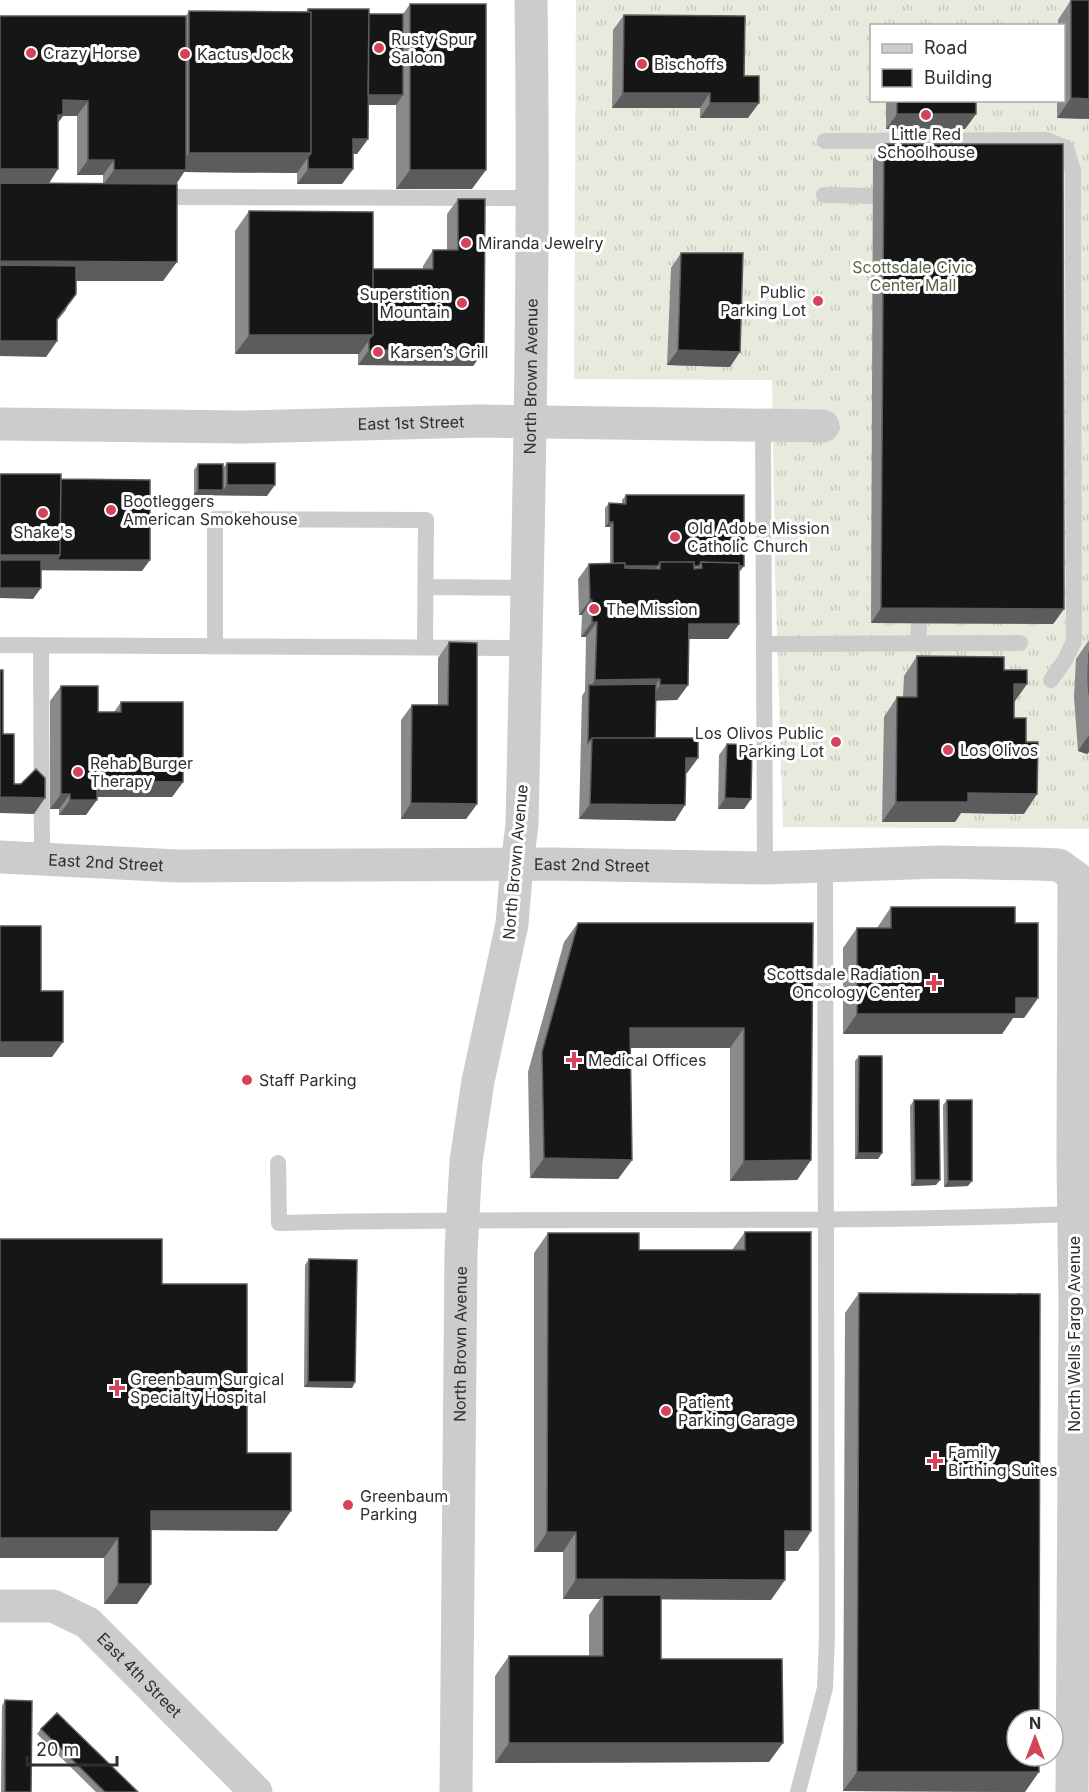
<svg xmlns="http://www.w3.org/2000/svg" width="1089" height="1792" font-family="Inter,sans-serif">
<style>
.grass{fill:url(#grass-tufts);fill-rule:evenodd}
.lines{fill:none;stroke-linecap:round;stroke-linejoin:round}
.service{stroke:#ccc;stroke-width:16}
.minor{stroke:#ccc;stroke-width:33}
.tertiary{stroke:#ccc;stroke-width:33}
.wall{fill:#8a8a8a;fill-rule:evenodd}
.shaded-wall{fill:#5c5c5c}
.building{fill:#161616;stroke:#5c5c5c;stroke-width:1.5}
.poi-dot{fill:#d44359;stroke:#fff;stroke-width:2}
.labels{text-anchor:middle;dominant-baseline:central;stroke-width:6;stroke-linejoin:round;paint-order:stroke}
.poi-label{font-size:16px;fill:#2f2f2f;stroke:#fff;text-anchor:start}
.park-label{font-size:16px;fill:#556741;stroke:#fff}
.street-label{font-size:16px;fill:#2f2f2f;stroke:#fff}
</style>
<defs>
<pattern id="grass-tufts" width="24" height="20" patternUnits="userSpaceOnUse" patternTransform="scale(1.5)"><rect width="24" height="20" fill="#e6ebde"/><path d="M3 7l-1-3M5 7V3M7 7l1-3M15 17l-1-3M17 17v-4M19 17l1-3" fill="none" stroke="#c6cabf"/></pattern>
</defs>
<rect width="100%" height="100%" fill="#fff"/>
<!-- grass -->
<path class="grass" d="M576,0H1089V829L783,827L775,573L772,380L574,379ZM872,26H1064V100H872Z"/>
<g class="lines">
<!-- service -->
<path class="service" d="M825,141L1046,140L1066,148L1073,170L1074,641L1065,660L1051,680
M824,195L873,196
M157,197L533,198
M763,425L765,868
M425,587L528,588
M764,644L1020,643
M918,644L919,624
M0,645L526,648
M41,646L42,858
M215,646V519L426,520L425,647
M278,1163L279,1223C544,1216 809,1225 1074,1214
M798,1792L825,1688L827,1637L825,866"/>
<!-- minor -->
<g class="minor">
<path id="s1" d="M0,424L242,427L480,421L823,426"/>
<path id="s2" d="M517,864L522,825C528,550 535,275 531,0"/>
<path id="s3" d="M0,1606H53L88,1623L256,1792"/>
<path d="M1072,1792L1075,1305L1073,1160L1074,876"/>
</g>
<!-- tertiary -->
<g class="tertiary">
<path id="s4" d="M0,857L178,866L551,864L765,868L940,862L1036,864L1059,865L1089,887"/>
<path id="s5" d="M456,1792L461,1251L466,1161L478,1081L512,924L517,864"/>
</g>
</g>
<!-- wall -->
<path class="wall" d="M1071,0H1089V119L1057,118V100H1064V26H1058V20Z
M410,4L472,189H396V105H368V139L357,154H353V169L342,184H297V173L184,172L176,184L163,281H76L66,310L57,321V341L46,357L0,16H186L189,11L306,12L308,9L369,14H403ZM63,116H77V175H103V184L49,183L58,122Z
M624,15L744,76L748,118H700V108H612L613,30Z
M886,100H976V114L965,129H886Z
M884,144L1064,609L1053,624L871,623L873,159Z
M458,199L484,351L473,366L358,365V354H235V231L249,211L373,269H423V266L433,250H447V214Z
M681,253L730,367L667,365L671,268Z
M227,463L267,496L194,495V470L198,464L223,468Z
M626,495L744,566L740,571H739V624L728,639H689L688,685L677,700H656L655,738L698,758L687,773H686L675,821L579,819L582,696L585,691L586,637H581L582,615H579L578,579L589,564L610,563V527H605V508L609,503H622V500Z
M1089,640V752L1087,754L1078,751L1074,697L1076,659Z
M449,642L477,804L466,819H401V720L412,705H438V658Z
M917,656L1004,670L1014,702V718L1024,814L961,813L955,822H882L884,717L897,697H903L904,676Z
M61,686L98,712H114L121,702L183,782L172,797H97L86,815H59V809H50V701Z
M727,744L751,799L744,809H718L719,755Z
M891,907L1015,923L1038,998L1024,1018H1013L1002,1034H843V948L857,928H877Z
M578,923H813L811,1160L797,1180L730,1181V1048H630L632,1160L618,1179L530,1178L528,1072L564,942Z
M859,1056L882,1153L878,1159H855V1061Z
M914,1100L936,1185L911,1186L910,1106Z
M947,1100L968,1186L944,1187L943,1105Z
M745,1232L811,1531L798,1551H785L771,1600L661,1599V1659L769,1762L495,1763V1676L509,1656H589V1615L600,1599H563V1552H534V1253L548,1233L639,1250H732Z
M309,1259L355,1382L352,1388L304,1387L305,1265Z
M162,1284L247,1453L277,1531L151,1530V1584L137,1604H104V1558Z
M859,1293L1025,1792L843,1791L845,1313Z
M5,1700L31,1792H1L2,1706Z
M41,1729L138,1792H96L37,1734Z"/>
<!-- shaded-wall -->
<path class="shaded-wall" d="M623,93H710L700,108H612Z
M364,95H403L396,105H357Z
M1071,98L1089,99V119L1057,118Z
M63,100L88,101L77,116H63L52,131Z
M710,103H759L748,118H700Z
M897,114H976L965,129H886Z
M353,139H368L357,154H343Z
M189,153H311L297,173L184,172L175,186L103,185L114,170H177Z
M88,160H114L103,175H77Z
M0,169H58L48,185H0Z
M308,169H353L342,184H297Z
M410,170H486L472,189H396Z
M0,261L177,262L163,281H0Z
M249,335H373L359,354H235Z
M0,341H57L46,357L0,356Z
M369,350L484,351L473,366L358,365Z
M678,350L740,352L730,367L667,365Z
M227,485H275L267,496L194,495L198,490H223Z
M609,522H613L610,527H605Z
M0,555H60L150,560L142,571L0,570Z
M613,565L658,566L654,571H610Z
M744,566L740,571H700L702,568Z
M0,588H41L33,599L0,598Z
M590,600H592L582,615H579Z
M881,608L1064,609L1053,624L871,623Z
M592,622H597L586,637H581Z
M689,624H739L728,639H679Z
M660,679L649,694L589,689L595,680Z
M1014,684H1027L1013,704Z
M660,685H688L677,700L649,701Z
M1089,735V752L1087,754L1078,751Z
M686,758H698L687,773H676Z
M97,781L183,782L172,797H86Z
M968,793L1037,794L1024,814L961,813L955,822H882L896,802Z
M61,794H70L59,809H50Z
M0,797L45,798L34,814L0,813Z
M725,798L751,799L744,809H718Z
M70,800H97L86,815H59Z
M411,803L477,804L466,819H401Z
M590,804L685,805L675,821L579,819Z
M1016,998H1038L1024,1018H1013L1002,1034H843L857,1014Z
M630,1028H744L730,1048H616Z
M0,1042H63L52,1057H0Z
M858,1153H882L878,1159H855Z
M544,1158L632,1160L618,1179L530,1178Z
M811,1160L797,1180L730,1181L744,1161Z
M915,1180H940L936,1185L911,1186Z
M948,1181H972L968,1186L944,1187Z
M308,1382H355L352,1388L304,1387Z
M151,1511H291L277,1531L137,1530Z
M785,1531H811L798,1551H771Z
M547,1532H576L563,1552H534Z
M0,1538H118L104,1558H0Z
M576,1579L785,1580L771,1600L603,1599V1595L600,1599H563Z
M118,1584H151L137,1604H104Z
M509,1743H783L769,1762L495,1763Z
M857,1772H1039L1025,1792L843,1791Z"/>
<!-- building -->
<path class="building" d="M1071,0H1089V99L1071,98Z
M410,4H486V170H410Z
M308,9H369L368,139H353V169H308V157L311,153V12H308Z
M189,11L311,12V153H189Z
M369,14H403V95H368Z
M624,15L745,16L744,76H759V103H710V93H623Z
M0,16H186V170H114V160H88V101L63,100V115H58V169H0Z
M897,100H976V114H897Z
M884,144H1063L1064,609L881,608Z
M0,183L177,184V262L0,261Z
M458,199H485L484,351L369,350V339L373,335V269H433V250H458Z
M249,211L373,212V335H249Z
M681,253H743L740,352L678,350Z
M0,265L76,266V294L57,319V341H0Z
M227,463H275V485H227Z
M198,464H223V490H198Z
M0,474H61L60,555H0Z
M61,479L150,480V560H57L60,555Z
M626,495H744V566H739V563L701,562L699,566H694V562H660L658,566H625V563H613V522H609V503L626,504Z
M0,560H41V588H0Z
M660,562H694V569L702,568L701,562L739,563V624H689L688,685H660V679L595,680L597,622H592V600H590L589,564L625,563V568L660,569Z
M449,642L477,643V804L411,803L412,705H448Z
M1089,652V695L1088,677Z
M917,656L1004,657V670H1027V684H1014V718H1026V742H1038L1037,794L968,793V802H896L897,697H917Z
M0,670H3V734H14V784H21L36,769L45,778V798L0,797Z
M656,684L655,738H592L588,743L589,685Z
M61,686H98V712H121V702H183V782L97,781V800H70V794H61Z
M592,738H698V758H686L685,805L590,804Z
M727,744L752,745L751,799L725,798Z
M891,907H1015V923H1038V998H1016V1014H857V928H891Z
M578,923H813L811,1160L744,1161V1028H630L632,1160L544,1158L542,1052Z
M0,926H41V991H63V1042H0Z
M859,1056H882V1153H858Z
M914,1100H939L940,1180H915Z
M947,1100H972V1181H948Z
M745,1232H811V1531H785V1580L576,1579V1532H547L548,1233H639V1250H745Z
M0,1239H162V1284H247V1453H291V1511H151V1584H118V1538H0Z
M309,1259L357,1260L355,1382H308Z
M859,1293L1040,1294L1039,1720H1017V1756H1039V1772H857Z
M603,1595H661V1659H782L783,1743H509V1656H603Z
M5,1700L32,1701L31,1792H5Z
M57,1713L138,1792H105L41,1729Z"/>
<!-- markers -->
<g class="poi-dot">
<circle cx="379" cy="48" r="6"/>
<circle cx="31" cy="53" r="6"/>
<circle cx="185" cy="54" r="6"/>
<circle cx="642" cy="64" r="6"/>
<circle cx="926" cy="115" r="6"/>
<circle cx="466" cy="243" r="6"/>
<circle cx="818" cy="301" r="6"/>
<circle cx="462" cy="303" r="6"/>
<circle cx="378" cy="352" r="6"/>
<circle cx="111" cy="510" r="6"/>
<circle cx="43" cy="513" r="6"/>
<circle cx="675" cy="537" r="6"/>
<circle cx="594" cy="609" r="6"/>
<circle cx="836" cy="742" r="6"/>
<circle cx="948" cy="750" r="6"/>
<circle cx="78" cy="772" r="6"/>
<path d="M931 974h6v6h6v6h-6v6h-6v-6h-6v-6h6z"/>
<path d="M571 1051h6v6h6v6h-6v6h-6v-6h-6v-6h6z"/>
<circle cx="247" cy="1080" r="6"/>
<path d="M114 1379h6v6h6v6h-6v6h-6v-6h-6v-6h6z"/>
<circle cx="666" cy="1411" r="6"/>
<path d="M932 1452h6v6h6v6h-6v6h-6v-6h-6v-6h6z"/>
<circle cx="348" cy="1505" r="6"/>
</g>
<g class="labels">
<!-- poi labels -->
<g class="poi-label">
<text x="391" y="39">Rusty Spur<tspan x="391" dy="18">Saloon</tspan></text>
<text x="43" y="53">Crazy Horse</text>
<text x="197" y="54">Kactus Jock</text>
<text x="654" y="64">Bischoffs</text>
<text x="926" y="134" text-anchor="middle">Little Red<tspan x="926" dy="18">Schoolhouse</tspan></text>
<text x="478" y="243">Miranda Jewelry</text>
<text x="806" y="292" text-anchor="end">Public<tspan x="806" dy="18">Parking Lot</tspan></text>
<text x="450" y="294" text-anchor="end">Superstition<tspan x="450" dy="18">Mountain</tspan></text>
<text x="390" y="352">Karsen’s Grill</text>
<text x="123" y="501">Bootleggers<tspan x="123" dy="18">American Smokehouse</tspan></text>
<text x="687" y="528">Old Adobe Mission<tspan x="687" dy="18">Catholic Church</tspan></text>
<text x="43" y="532" text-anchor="middle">Shake's</text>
<text x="606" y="609">The Mission</text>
<text x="824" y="733" text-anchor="end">Los Olivos Public<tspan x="824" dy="18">Parking Lot</tspan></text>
<text x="960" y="750">Los Olivos</text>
<text x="90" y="763">Rehab Burger<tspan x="90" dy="18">Therapy</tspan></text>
<text x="920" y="974" text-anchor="end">Scottsdale Radiation<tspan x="920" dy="18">Oncology Center</tspan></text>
<text x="588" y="1060">Medical Offices</text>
<text x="259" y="1080">Staff Parking</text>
<text x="130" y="1379">Greenbaum Surgical<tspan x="130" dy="18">Specialty Hospital</tspan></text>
<text x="678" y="1402">Patient<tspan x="678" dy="18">Parking Garage</tspan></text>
<text x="948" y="1452">Family<tspan x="948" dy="18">Birthing Suites</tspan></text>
<text x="360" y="1496">Greenbaum<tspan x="360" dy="18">Parking</tspan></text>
</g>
<!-- park labels -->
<g class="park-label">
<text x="913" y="267">Scottsdale Civic<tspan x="913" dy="18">Center Mall</tspan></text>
</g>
<!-- street labels -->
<g class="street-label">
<text stroke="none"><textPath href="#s2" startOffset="488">North Brown Avenue</textPath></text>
<text stroke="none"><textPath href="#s1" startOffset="411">East 1st Street</textPath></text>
<text stroke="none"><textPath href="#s4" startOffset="106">East 2nd Street</textPath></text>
<text transform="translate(515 862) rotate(-85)">North Brown Avenue</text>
<text stroke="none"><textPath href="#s4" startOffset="592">East 2nd Street</textPath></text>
<text transform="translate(1074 1334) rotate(-90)">North Wells Fargo Avenue</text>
<text stroke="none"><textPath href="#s5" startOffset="448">North Brown Avenue</textPath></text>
<text stroke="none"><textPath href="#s3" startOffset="165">East 4th Street</textPath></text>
</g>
</g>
<!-- legend -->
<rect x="870" y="24" width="195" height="78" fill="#ffffff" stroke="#acacac" stroke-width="1.5"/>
<rect x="882" y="44" width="30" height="9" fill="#cccccc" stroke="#acacac" stroke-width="1.5"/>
<text x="924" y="54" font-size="18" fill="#2f2f2f">Road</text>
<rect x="882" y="69" width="30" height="18" fill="#161616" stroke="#acacac" stroke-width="1.5"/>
<text x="924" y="84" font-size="18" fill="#2f2f2f">Building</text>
<!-- north arrow -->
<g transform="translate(1035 1738)"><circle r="28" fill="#ffffff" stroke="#acacac" stroke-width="1.5"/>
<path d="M0-4.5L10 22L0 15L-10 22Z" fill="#d44359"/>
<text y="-9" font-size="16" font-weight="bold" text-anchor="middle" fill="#2f2f2f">N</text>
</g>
<!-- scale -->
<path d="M27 1756v9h90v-9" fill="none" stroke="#2f2f2f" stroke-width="3"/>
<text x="36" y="1756" font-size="18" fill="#2f2f2f" stroke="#ffffff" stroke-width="4.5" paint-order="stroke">20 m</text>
</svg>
